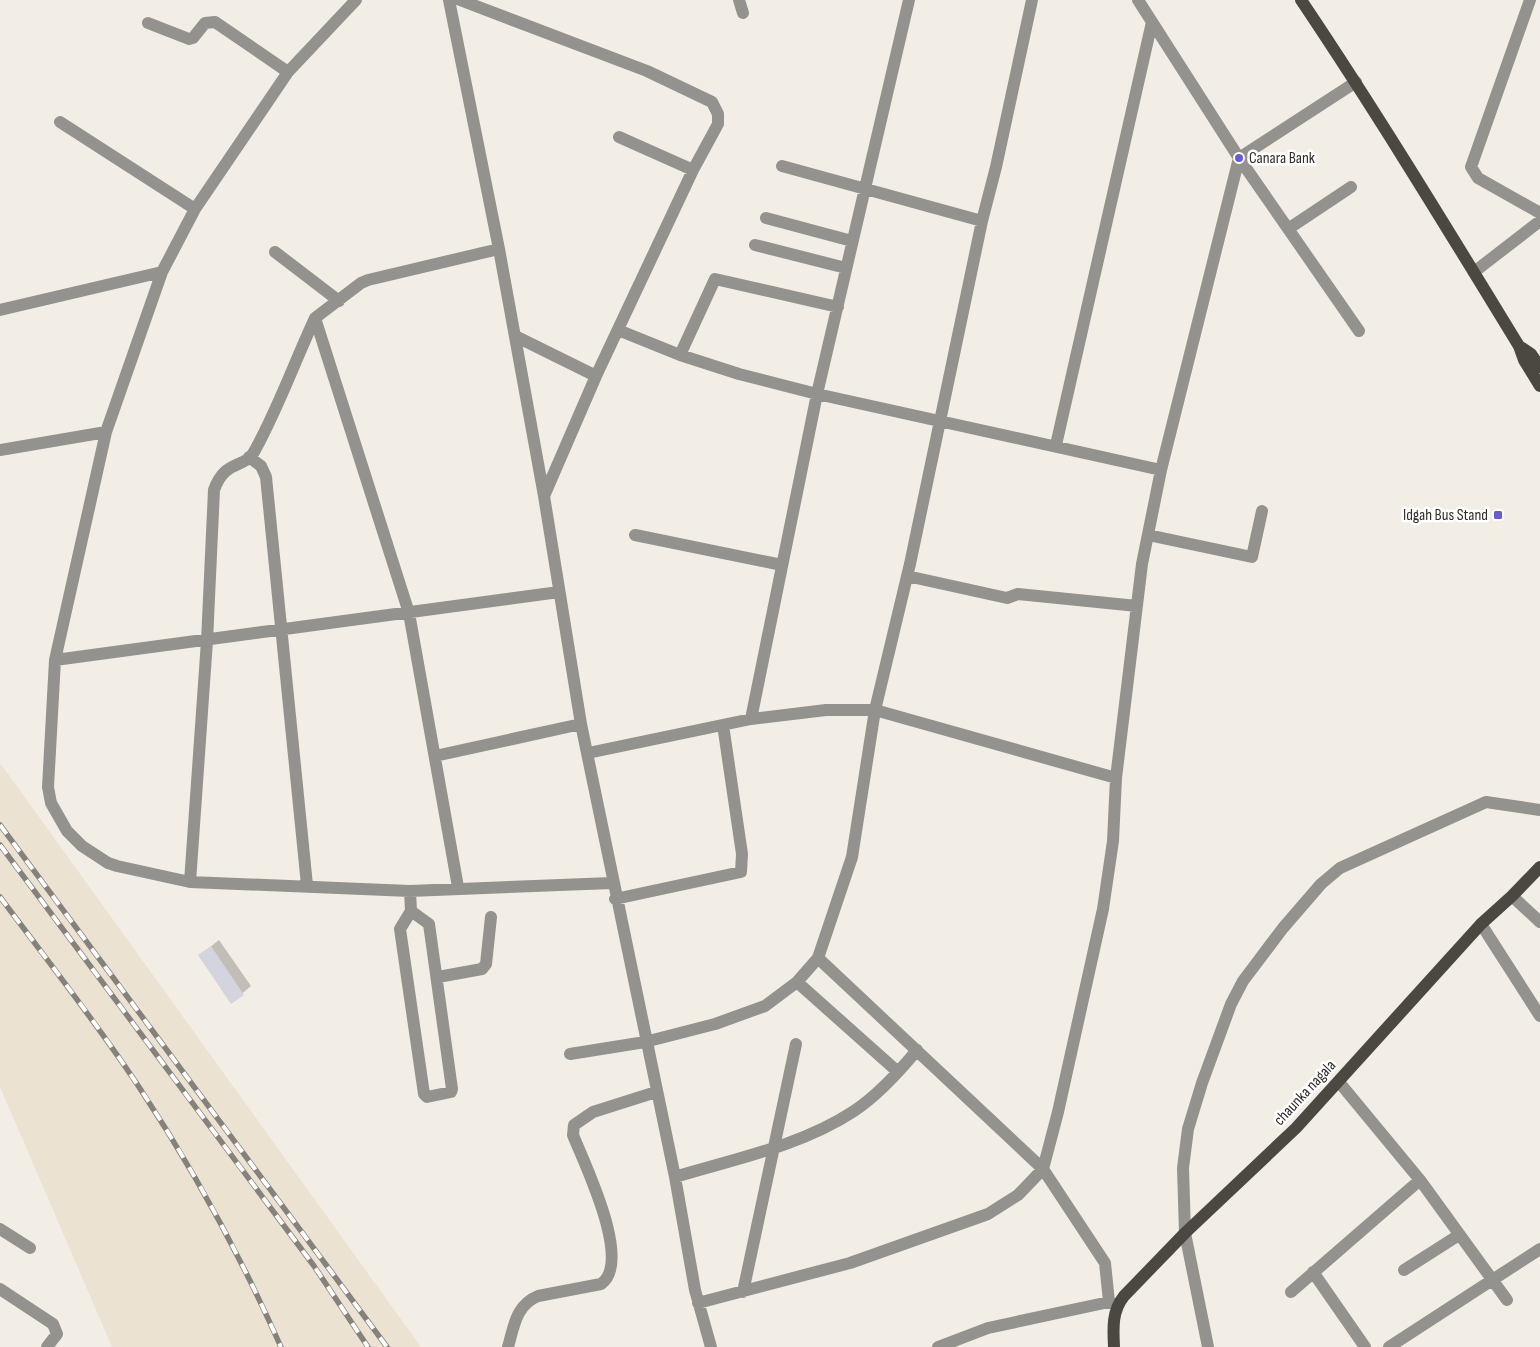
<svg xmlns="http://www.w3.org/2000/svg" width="1540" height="1347" font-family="'Sofia Sans Condensed',sans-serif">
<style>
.built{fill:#ebe2d2}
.shadow{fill:#0003}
.building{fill:#d3d4dd}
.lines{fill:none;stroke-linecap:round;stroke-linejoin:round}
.minor{stroke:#94928f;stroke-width:12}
.major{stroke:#4b4842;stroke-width:12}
.rail-casing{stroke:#85827c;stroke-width:5.5}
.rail{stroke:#fff;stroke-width:4;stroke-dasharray:11;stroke-linecap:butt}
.poi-dot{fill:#655dd7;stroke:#fff;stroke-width:2}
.labels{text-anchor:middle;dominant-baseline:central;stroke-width:5;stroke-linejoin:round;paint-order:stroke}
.poi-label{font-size:16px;fill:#2e2c29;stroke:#fff;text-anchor:start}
.street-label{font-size:16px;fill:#2e2c29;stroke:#fff}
</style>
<rect width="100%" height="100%" fill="#f3eee5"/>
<!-- built -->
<path class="built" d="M0,763L11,778L421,1347H112L0,1087Z"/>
<!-- shadow -->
<path class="shadow" d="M219,940L251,986L232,1002L199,956Z"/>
<!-- building -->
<path class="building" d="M211,946L244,995L231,1004L198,955Z"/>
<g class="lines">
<!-- minor -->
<path class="minor" d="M356,0L288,72L195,209L162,272L106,432L55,660L48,787L51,803L67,831L82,846L108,863L117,866L190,882L410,891L612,883
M449,0L499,249L544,496L581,724L675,1177L695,1290L711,1347
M460,0L647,71L712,102L718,114V124L693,170L596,376L544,496
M739,0L743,13
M1138,0L1239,158L1359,331
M1530,0L1471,167L1478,178L1540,213
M148,23L189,39L193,38L205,23L215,22L288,72
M60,122L195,209
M619,137L693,170
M782,166L982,221
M766,218L852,241
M1288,229L1351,187
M755,245L846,268
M275,252L339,301
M1474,272L1540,221
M0,310L162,272
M618,330L680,355L739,374L817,394L1161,470
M515,336L596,376
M680,355L715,279L838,307
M1056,445L1152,22
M0,450L106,432
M249,457L261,466L266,477L307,885
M635,535L782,565
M1148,535L1252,557L1262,511
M907,576L1007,598L1018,594L1137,606
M55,660L559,592
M751,719L817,394L909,0
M588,753L751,719L826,710H875L1116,778
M435,756L581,724
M190,882L207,641L214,490C225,459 244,469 254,452C277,411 295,361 315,318
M458,887L409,613L315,318L361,283L368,280L499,249
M410,891L411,911L400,929L424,1094L427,1097L451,1092L452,1089L429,924L411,911
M1512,896L1540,922
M615,899L741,872L742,854L723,725
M1481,924L1540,1016
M818,958L1043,1169L1105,1263L1109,1302
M438,977L482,969L486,964L491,917
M797,982L898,1072
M570,1054L645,1042L715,1024L765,1006L797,982L818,958L852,857L875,710L910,564L982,221L996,167L1032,0
M1339,1082L1420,1180L1507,1300
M675,1177C734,1159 801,1146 854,1111C878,1095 899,1072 917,1050
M0,1229L30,1248
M1404,1270L1459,1235
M1313,1272L1365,1347
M0,1289L53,1324L57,1334L47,1347
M743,1292L796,1044
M1291,1292L1420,1180
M698,1303L850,1263L988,1214L1018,1195L1043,1169L1058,1112L1103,909L1113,841L1116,778L1142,564L1161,470L1239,158L1356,82
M508,1347C514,1326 516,1305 538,1296L601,1284C633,1262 584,1163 573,1135L574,1125L593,1112L656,1092
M938,1347L988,1328L1109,1302L1116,1304
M1208,1347L1185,1233L1183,1168L1188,1129L1202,1083L1231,1004L1243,981L1283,928L1321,884L1340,868L1486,802L1540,810
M1389,1347L1540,1249"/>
<!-- major -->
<path class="major" d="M1301,0C1377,113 1448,230 1519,346L1524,360L1540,386
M1519,346L1531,354L1540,367
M1114,1347C1113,1328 1112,1311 1124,1296L1185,1233L1296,1128L1481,924L1512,896L1540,867"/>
<!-- rail casing -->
<g class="rail-casing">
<path id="rail" d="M0,825L387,1347
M0,845L314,1266L368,1347
M0,897C47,960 96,1022 139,1087C194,1170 241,1257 281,1347"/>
</g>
<!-- rail -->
<use href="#rail" class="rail"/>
</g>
<!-- markers -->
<g class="poi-dot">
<circle cx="1239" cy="158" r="5"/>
<rect x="1493" y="510" width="10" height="10" rx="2.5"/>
</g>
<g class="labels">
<!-- poi labels -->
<g class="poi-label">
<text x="1249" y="158">Canara Bank</text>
<text x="1488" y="515" text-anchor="end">Idgah Bus Stand</text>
</g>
<!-- street labels -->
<g class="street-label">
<text transform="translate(1305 1093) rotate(-47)">chaunka nagala</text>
</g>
</g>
</svg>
